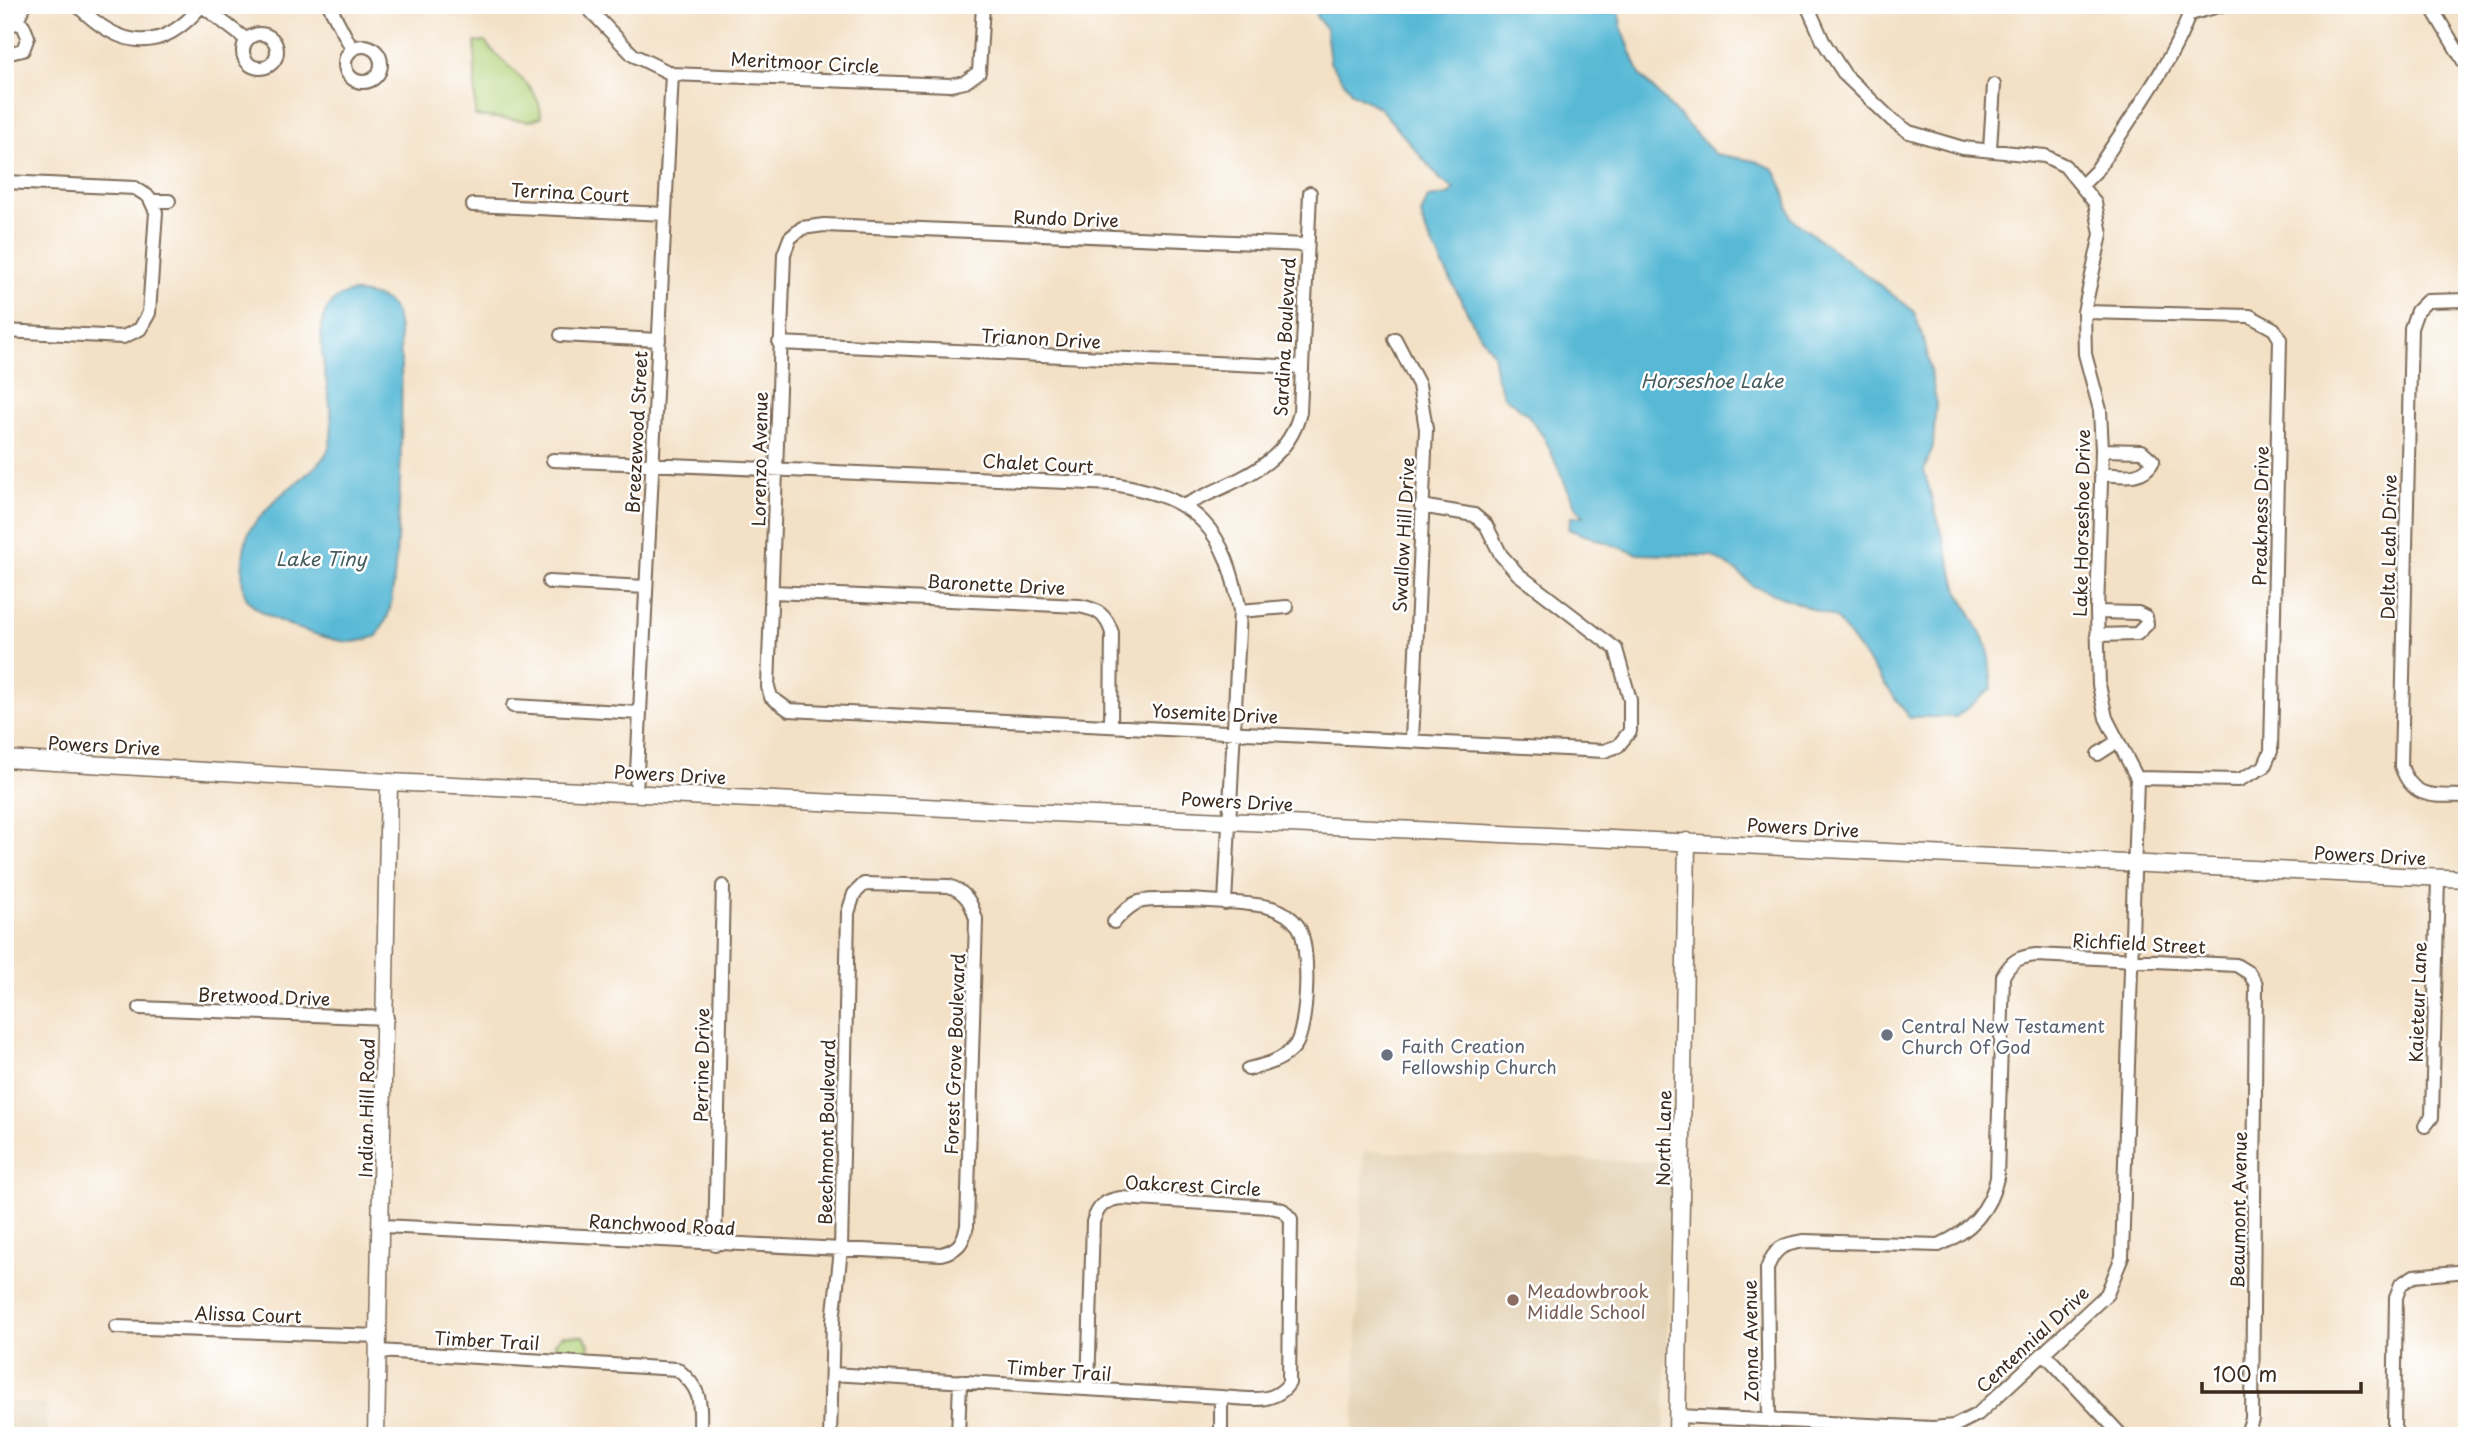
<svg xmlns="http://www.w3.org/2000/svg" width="2472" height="1441" font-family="'Playpen Sans',sans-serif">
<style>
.built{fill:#e3d2b4}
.green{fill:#b3d37b;stroke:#777e4c;stroke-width:2}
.water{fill:#58b9d6;stroke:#4a727a;stroke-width:2}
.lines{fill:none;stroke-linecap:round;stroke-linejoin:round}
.minor-casing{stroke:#7b6a58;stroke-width:16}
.tertiary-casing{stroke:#7b6a58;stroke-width:19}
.minor{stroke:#fff;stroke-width:12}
.tertiary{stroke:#fff;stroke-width:16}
.worship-dot{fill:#6b7280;stroke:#fff;stroke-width:2.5}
.education-dot{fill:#8d6e63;stroke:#fff;stroke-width:2.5}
.labels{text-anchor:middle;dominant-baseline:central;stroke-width:5;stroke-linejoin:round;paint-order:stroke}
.street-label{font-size:18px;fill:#3b2a1e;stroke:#fff}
.worship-label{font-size:18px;fill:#5b616d;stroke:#fff;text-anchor:start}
.education-label{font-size:18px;fill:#785e54;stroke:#fff;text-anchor:start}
.water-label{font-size:19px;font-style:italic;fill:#455c5e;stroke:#fff}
</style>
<rect width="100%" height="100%" fill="#fff"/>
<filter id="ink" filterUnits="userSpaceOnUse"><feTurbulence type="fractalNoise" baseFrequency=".0143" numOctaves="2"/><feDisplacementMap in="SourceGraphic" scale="14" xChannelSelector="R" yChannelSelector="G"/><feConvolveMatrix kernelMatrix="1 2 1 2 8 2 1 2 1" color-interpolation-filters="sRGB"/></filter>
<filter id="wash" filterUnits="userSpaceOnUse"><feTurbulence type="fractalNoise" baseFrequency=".00686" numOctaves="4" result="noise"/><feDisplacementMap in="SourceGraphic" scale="28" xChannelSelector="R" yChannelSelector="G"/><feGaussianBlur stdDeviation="1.57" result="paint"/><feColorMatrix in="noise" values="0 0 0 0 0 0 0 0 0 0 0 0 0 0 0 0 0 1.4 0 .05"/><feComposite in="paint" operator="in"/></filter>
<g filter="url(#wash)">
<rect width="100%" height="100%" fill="#f3e0c5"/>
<!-- built -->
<path class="built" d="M1364,1151L1672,1163L1664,1436H1353Z
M5,1402L47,1404V1436H5Z"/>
<!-- green -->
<path class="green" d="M475,42H485C501,64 542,86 541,117L530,121L475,116Z
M563,1335L584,1336L589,1344L587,1357L555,1355V1343Z"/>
<!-- water -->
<path class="water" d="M1319,5H1618L1621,26L1640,75L1715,154L1755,161L1774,169L1784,190L1791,218L1914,311L1926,348L1936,401L1933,446L1924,471L1958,590L1988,647L1992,688L1956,717H1909L1836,618L1753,586L1737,571L1711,556L1638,554L1568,529L1571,517L1584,516L1575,506L1545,439L1527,414L1504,396L1497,379L1493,353L1477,331L1426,232L1421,214L1428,198L1448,195L1454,189L1441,180L1380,108L1352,93L1330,62L1326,29L1316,16Z
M353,292C369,295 387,296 395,312C408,335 399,581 389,612C387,620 381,629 377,636C369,639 359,642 350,642C328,641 255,617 246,597C239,582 243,541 251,528C260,517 269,506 280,496C294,483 318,469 327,452C348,410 287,304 353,292Z"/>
</g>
<g filter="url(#ink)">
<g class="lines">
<!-- minor casing -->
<g class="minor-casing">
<path id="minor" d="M77,5C120,49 161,55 202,5
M201,5L247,40
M329,5L352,49
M585,5L633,55L672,74L950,85L965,82L979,72L983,5
M2430,5L2467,67
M2190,14L2222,5
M5,21L23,25L28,37L23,50L5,54
M17,21L24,5
M243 51a17 17 0 1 1 34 0a17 17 0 1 1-34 0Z
M345 64a18 18 0 1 1 36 0a18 18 0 1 1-36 0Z
M1990,149L1994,85
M5,182L135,188L149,197L156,212L149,313L140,329L123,337L5,331
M2082,185L2096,171C2117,138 2190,38 2190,5
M151,201H169
M473,205L665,214
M1307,245L824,225L802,228L790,238L784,254L768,687L771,697L789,710L1604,751L1618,746L1630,731V700L1616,649L1518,574L1501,555L1486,525L1474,515L1421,506
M2467,300L2427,301L2417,311L2411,328L2401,766C2413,801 2435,795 2467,796
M2084,312L2250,316L2274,329L2280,339L2271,751L2264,767L2239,780L2137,778
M561,335L659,340
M1395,339L1419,385L1426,429L1412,740
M779,343L1302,367
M553,460L1114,484C1199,498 1225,529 1240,611L1225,903
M2100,474C2120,475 2143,481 2153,461L2142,451L2102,450
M1185,505C1232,481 1288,467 1300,412L1310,193
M549,582L646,587
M773,592L1079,606C1097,609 1106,614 1112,633L1111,725
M1240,611L1287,607
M2097,612L2138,613L2146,617L2147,624L2137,634L2097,635
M513,706L640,713
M2098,754L2118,741
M636,792L672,74
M1114,922C1121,915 1129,905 1139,902C1157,897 1253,902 1272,908C1282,911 1292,918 1298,926C1311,944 1308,1028 1295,1046C1283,1061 1265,1065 1248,1069
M140,1008L387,1018
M2425,1126L2432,1117L2438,878
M383,1226C569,1237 755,1246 941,1254C958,1250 963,1243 967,1226L976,919C971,902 966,892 949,886L864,884L854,894L848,913L841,1250L833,1321L830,1436
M715,1245L723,886
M116,1327L379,1336
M378,1351L677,1369C704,1391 700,1403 700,1436
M2044,1353L2122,1436
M832,1374L1221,1397C1245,1398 1274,1406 1289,1383L1291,1219L1283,1210L1271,1207L1121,1198C1105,1200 1098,1206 1093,1222L1088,1389
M1678,1416L1933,1428L1954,1426L1978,1414L2107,1294L2122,1257L2137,778L2106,718L2099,685L2097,612L2102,450L2100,410L2085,354L2084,312L2101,234L2095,203L2065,166L2045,156L1963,148L1909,132L1892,120L1845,75L1823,41L1807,5
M1769,1421L1767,1269C1774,1248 1783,1244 1804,1241L1939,1245C1969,1232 1990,1211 1997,1178L2003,976C2012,960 2019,957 2036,955L2236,965L2249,973L2256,984L2252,1419L2246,1436
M958,1436L960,1381
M1221,1436V1397
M2398,1436L2394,1427L2396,1297L2401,1284L2414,1276L2467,1271"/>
</g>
<!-- tertiary casing -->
<g class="tertiary-casing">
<path id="tertiary" d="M5,759L389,782L2467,879
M376,1436L389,782
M1677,1436L1687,841"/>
</g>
<!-- minor -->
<use href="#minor" class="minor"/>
<!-- tertiary -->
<use href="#tertiary" class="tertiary"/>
</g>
</g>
<!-- markers -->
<g class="worship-dot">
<circle cx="1887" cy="1035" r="7"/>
<circle cx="1387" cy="1055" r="7"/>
</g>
<circle class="education-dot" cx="1513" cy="1300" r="7"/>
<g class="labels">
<!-- street labels -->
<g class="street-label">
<text transform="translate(805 62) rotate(3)">Meritmoor Circle</text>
<text transform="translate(570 192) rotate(3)">Terrina Court</text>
<text transform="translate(1066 218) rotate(2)">Rundo Drive</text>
<text transform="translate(1284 337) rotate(-87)">Sardina Boulevard</text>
<text transform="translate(1041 338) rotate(3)">Trianon Drive</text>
<text transform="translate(636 432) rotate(-87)">Breezewood Street</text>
<text transform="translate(759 459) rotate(-89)">Lorenzo Avenue</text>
<text transform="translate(1038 463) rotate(3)">Chalet Court</text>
<text transform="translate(2260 516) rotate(-89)">Preakness Drive</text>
<text transform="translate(2081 523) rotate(-89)">Lake Horseshoe Drive</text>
<text transform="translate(1403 535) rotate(-87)">Swallow Hill Drive</text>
<text transform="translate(2388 547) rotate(-89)">Delta Leah Drive</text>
<text transform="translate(996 584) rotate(3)">Baronette Drive</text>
<text transform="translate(1215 713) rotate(3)">Yosemite Drive</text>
<text transform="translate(104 745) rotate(3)">Powers Drive</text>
<text transform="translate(670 774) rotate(3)">Powers Drive</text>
<text transform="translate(1237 801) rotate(3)">Powers Drive</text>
<text transform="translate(1803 827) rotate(3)">Powers Drive</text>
<text transform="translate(2370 855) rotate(3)">Powers Drive</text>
<text transform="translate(2139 943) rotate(3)">Richfield Street</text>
<text transform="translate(264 996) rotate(2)">Bretwood Drive</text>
<text transform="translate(2417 1002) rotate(-88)">Kaieteur Lane</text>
<text transform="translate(954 1054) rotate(-88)">Forest Grove Boulevard</text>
<text transform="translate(701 1065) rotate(-89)">Perrine Drive</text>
<text transform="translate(366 1108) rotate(-89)">Indian Hill Road</text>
<text transform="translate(826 1132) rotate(-89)">Beechmont Boulevard</text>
<text transform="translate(1663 1138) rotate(-89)">North Lane</text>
<text transform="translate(1193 1185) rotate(3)">Oakcrest Circle</text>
<text transform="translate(2238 1210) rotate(-89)">Beaumont Avenue</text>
<text transform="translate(662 1224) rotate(3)">Ranchwood Road</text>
<text transform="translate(248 1314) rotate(2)">Alissa Court</text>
<text transform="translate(2032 1339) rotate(-43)">Centennial Drive</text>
<text transform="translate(487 1340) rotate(3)">Timber Trail</text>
<text transform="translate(1750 1341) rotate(-91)">Zonna Avenue</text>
<text transform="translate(1059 1370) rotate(4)">Timber Trail</text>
</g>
<!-- worship labels -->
<g class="worship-label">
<text x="1901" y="1025">Central New Testament<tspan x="1901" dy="21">Church Of God</tspan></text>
<text x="1401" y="1045">Faith Creation<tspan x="1401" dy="21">Fellowship Church</tspan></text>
</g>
<!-- education labels -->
<g class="education-label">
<text x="1527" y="1290">Meadowbrook<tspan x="1527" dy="21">Middle School</tspan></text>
</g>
<!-- water labels -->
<g class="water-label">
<text x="1712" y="380">Horseshoe Lake</text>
<text x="321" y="558">Lake Tiny</text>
</g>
</g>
<!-- margin -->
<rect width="2472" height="1441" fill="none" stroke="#fff" stroke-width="28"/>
<!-- scale -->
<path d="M2202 1382v10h159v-10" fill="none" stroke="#3b2a1e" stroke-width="3.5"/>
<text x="2213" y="1382" font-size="21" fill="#3b2a1e" stroke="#ffffff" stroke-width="5" paint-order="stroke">100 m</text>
</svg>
